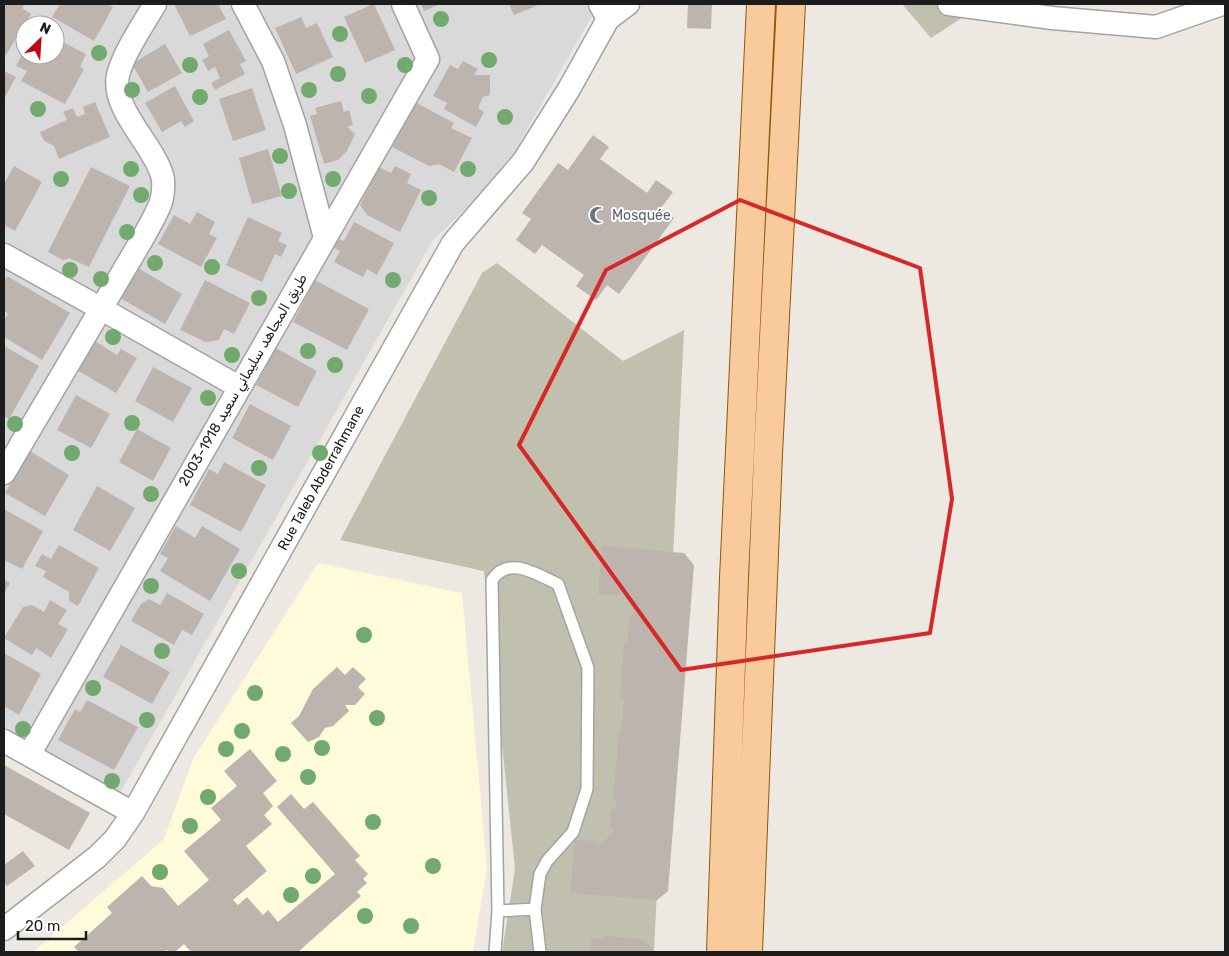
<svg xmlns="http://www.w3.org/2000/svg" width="1229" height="956" font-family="Rubik,'Noto Naskh Arabic',sans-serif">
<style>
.residential{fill:#dad9d9;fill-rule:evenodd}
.education{fill:#fefbda}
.construction{fill:#c1c0ae}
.building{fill:#bdb4ae}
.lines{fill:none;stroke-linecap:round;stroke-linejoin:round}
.lane-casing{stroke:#a3a3a3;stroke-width:14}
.street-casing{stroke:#a3a3a3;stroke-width:25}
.primary-casing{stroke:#905804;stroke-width:30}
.lane{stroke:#fff;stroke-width:11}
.street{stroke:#fff;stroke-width:22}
.primary{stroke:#f9ca9b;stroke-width:28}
.tree{fill:#72a96e}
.marked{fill:none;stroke:#d62828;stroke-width:4;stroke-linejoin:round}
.labels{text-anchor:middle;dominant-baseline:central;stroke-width:4;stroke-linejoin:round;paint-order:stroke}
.worship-label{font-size:14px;fill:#5b616d;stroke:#fff;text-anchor:start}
.street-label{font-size:14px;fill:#1c1c1c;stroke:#fff}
</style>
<rect width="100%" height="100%" fill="#ede8e2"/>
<!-- residential -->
<path class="residential" d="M4,4H587L592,16L514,152L481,194L433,240L120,793L4,727ZM25,25H55V55H25Z"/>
<!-- education -->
<path class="education" d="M318,563L462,593L487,868L473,952H33L164,839L193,759Z"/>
<!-- construction -->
<path class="construction" d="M902,4H983L931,38Z
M497,263L623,361L684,330L654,952H502L515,869L484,571L340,540L482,273Z"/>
<!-- building -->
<path class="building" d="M4,4H25L22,8L31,14L6,55L4,54Z
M60,4H107L113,7L94,41L52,17Z
M174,4H218L226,19L190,36Z
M373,4H374L395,50L365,63L344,17Z
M421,4H441L424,11Z
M509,4H541L514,15Z
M688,4H712L711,29L687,28Z
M301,17L306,28L317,23L333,57L296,74L275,28Z
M229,30L246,61L240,64L245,74L215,90L211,83L220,78L215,67L208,71L202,60L209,56L203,44Z
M55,38L86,54L80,67L84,69L65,104L21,81L27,71L16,66L25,49V55H55Z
M165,44L182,73L148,92L132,64Z
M463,61L478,69L474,75H490V95L483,97L478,108L484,112L476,127L444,109L447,103L433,96L450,65L458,69Z
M4,71L16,77L5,97L4,96Z
M175,86L194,121L185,127L181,121L162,132L145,103Z
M252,88L266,130L233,141L219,99Z
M341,101L344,112L349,110L353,125L347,127L355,134L347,151L338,160L324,164L310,116L317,114L315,108Z
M95,102L110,137L59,159L54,146L44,141L40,132L67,120L63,112L73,108L77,117L85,114L83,107Z
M415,102L454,123L451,128L472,138L454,172L439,164L429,166L392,147Z
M593,135L609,147L600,159L647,193L656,180L673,192L661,208L674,218L619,294L607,285L596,300L576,286L584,275L542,245L535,254L516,240L531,219L522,213L558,163L568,170Z
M268,149L282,196L252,204L239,158Z
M14,166L42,182L15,231L4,225V184Z
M395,166L411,174L407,183L421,190L400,232L367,215L360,205L379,167L391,173Z
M91,167L130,186L89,267L69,258L63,260L48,252Z
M197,212L215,222L209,234L217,238L201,267L158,244L174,215L190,224Z
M248,217L282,233L278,241L287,245L281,257L275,254L262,282L226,265Z
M354,222L394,243L377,275L367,269L363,277L334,262L340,251L334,248L339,239L344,241Z
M138,268L182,294L165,324L120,298Z
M7,276L70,313L42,360L4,337V321L8,314L4,311V282Z
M205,280L250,303L234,334L224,329L219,340L206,342L180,330Z
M315,280L369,309L347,350L293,322Z
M95,341L117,355L121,349L137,358L116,393L77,370Z
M4,346L39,366L9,419L4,416Z
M276,348L317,371L298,407L256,385Z
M153,367L192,388L173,422L135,401Z
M76,395L110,414L91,448L57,430Z
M250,404L291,426L273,460L232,438Z
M137,429L171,448L153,481L119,462Z
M30,451L69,475L45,516L5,493Z
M224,462L266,485L241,532L190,505L209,469L218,474Z
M97,486L135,508L110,551L73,530Z
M4,509L43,531L22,569L4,560Z
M176,526L195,538L202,526L240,549L210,601L160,571L168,558L160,554Z
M59,545L99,568L78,606L69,601V592L43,577L46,571L35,566L42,554L51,559Z
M602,546L684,553L694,565L668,891L657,900L570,893L575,840L594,841L599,846L614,831L610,827L611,809H615L616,800H613L619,731H621L624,698H620L624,642L627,643L630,615L635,612L621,592L616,595L598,594Z
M4,579L10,583L4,593Z
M167,593L204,614L192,635L182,630L174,645L131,621L141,604L149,599L160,605Z
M50,600L67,610L58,624L68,629L51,658L36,648L32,655L4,638L23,607L32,605L44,612Z
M121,645L170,672L152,704L103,677Z
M4,653L41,674L19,715L4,706Z
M337,667L345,675L353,667L366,679L358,687L365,694L355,705H345L349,711L333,726L325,728L319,737L308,742L291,723L299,716L313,689Z
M87,700L138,727L114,770L58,740L75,709L80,712Z
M250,749L277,781L263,793L273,806L264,815L272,824L246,846L267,871L233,900L238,905L247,897L263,915L268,910L278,922L335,874L277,807L291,794L304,809L313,802L360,856L355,860L368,874L363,879L367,883L357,892L361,896L298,952H228L226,951L224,952H191L184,944L175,952H169L167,950L164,952H79L74,947L112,913L107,907L142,876L151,886L163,888L178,906L209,880L184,851L221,820L211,808L237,786L224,771Z
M4,765L90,813L69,850L4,814Z
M23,851L35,866L7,886L4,882V865Z
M604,935L644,940L655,952H590L591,938L603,939Z"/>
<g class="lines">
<!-- lane casing -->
<g class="lane-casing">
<path id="lane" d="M498,911L535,909
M495,952L498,911L492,580C509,555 536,574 558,584L588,668L587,789L573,832L547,861L540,874L535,909L540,952"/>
</g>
<!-- street casing -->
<g class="street-casing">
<path id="street" d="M243,4L273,61L295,125L325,238
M949,4L1052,18L1156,27L1222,4
M608,19L628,4
M4,255L100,308L239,387
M4,473L144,236C149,226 160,209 162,198C163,192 164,181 162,175C153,144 111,109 118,75C124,52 143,25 155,4
M4,741L133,813
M29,755L428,59L403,4
M4,929L97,857L115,839L133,813L453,243L523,162L569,89L608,19L600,4"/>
</g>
<!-- primary casing -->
<g class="primary-casing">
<path id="primary" d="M721,952L734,578L761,4
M748,952L768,454L791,4"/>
</g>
<!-- lane -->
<use href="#lane" class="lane"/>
<!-- street -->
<use href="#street" class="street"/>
<!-- primary -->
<use href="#primary" class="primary"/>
</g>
<!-- trees -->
<g class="tree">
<circle cx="441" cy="19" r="8"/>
<circle cx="340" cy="34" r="8"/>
<circle cx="99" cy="53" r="8"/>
<circle cx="489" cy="60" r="8"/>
<circle cx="190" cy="65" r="8"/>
<circle cx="405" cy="65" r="8"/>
<circle cx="338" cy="74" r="8"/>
<circle cx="132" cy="90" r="8"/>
<circle cx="309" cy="90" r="8"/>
<circle cx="369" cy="96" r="8"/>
<circle cx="200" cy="97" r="8"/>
<circle cx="38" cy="109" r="8"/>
<circle cx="505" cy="117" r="8"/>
<circle cx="280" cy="156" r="8"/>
<circle cx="131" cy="169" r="8"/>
<circle cx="468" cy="169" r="8"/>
<circle cx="61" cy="179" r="8"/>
<circle cx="333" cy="179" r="8"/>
<circle cx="289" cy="191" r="8"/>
<circle cx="141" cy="195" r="8"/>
<circle cx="429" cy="198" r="8"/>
<circle cx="127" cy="232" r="8"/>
<circle cx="155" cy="263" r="8"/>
<circle cx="212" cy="267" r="8"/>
<circle cx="70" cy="270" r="8"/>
<circle cx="101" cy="279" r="8"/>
<circle cx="393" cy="280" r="8"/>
<circle cx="259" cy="298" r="8"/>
<circle cx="113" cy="337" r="8"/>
<circle cx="308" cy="351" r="8"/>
<circle cx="232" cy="355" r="8"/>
<circle cx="335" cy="365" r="8"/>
<circle cx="208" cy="398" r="8"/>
<circle cx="132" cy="423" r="8"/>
<circle cx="15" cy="424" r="8"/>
<circle cx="72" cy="453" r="8"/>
<circle cx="320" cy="453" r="8"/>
<circle cx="259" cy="468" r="8"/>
<circle cx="151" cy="494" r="8"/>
<circle cx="239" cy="571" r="8"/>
<circle cx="151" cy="586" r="8"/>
<circle cx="364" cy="635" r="8"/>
<circle cx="162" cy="651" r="8"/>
<circle cx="93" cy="688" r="8"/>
<circle cx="255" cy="693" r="8"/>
<circle cx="377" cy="718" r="8"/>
<circle cx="147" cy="720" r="8"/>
<circle cx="23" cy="729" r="8"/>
<circle cx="242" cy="731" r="8"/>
<circle cx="322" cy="748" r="8"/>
<circle cx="226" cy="749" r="8"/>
<circle cx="283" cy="754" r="8"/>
<circle cx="308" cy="777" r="8"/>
<circle cx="112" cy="781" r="8"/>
<circle cx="208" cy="797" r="8"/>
<circle cx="373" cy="822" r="8"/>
<circle cx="190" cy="826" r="8"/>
<circle cx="433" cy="866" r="8"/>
<circle cx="160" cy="872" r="8"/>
<circle cx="313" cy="876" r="8"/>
<circle cx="291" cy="895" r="8"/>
<circle cx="365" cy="916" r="8"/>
<circle cx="411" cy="926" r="8"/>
</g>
<!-- marked area -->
<path class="marked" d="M740,200L920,268L952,499L930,633L681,670L519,445L606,270Z"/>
<!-- icons -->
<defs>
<g id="mosque-bare" transform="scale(1.35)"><path d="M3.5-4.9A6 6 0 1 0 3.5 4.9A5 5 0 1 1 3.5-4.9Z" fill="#6b7280" stroke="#fff" stroke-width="2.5" paint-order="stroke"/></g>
</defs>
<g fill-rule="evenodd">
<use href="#mosque-bare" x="598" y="215"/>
</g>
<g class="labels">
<!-- worship labels -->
<g class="worship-label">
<text x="612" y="215">Mosquée</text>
</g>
<!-- street labels -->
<g class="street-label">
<text transform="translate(243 380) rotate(-60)">طريق المجاهد سليماني سعيد 1918-2003</text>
<text transform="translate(321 478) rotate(-61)">Rue Taleb Abderrahmane</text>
</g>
</g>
<!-- border -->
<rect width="1229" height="956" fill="none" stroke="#1c1c1c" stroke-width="10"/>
<!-- north arrow -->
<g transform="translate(40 40) rotate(25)"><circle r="24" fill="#ffffff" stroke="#a4a4a4"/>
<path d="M0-4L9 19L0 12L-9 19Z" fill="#c20512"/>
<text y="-8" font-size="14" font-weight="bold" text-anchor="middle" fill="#1c1c1c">N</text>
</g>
<!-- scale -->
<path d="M18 931v8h68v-8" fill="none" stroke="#1c1c1c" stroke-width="2.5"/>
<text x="25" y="931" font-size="15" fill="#1c1c1c" stroke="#ffffff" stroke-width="4" paint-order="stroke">20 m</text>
</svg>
